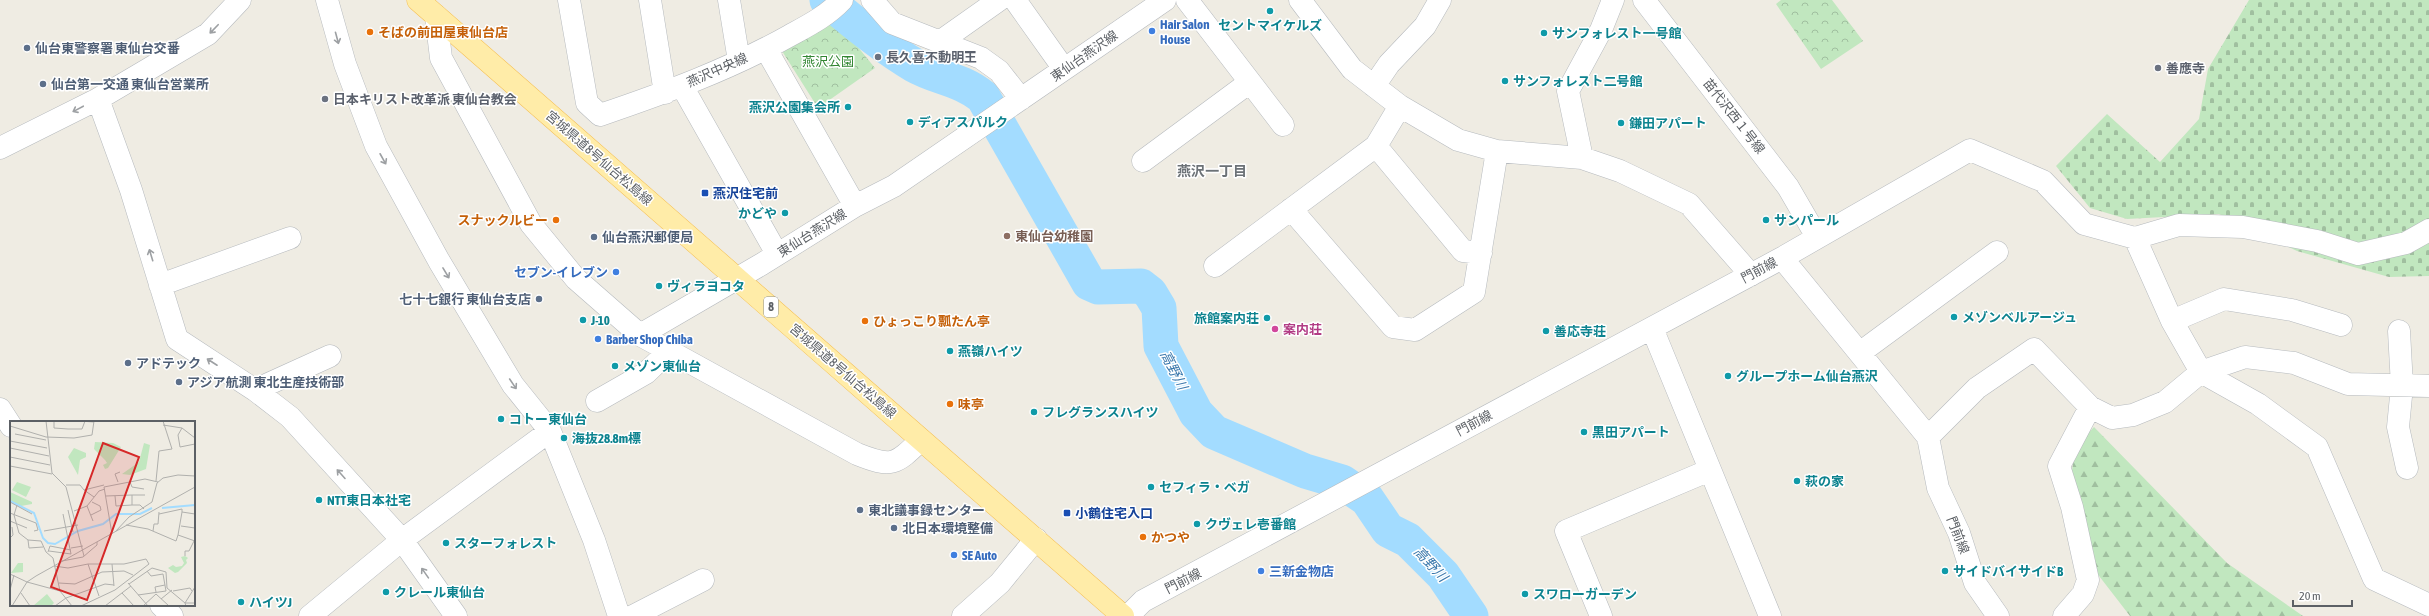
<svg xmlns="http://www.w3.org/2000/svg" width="2429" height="616" font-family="'Asap Condensed','Noto Sans JP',sans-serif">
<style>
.forest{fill:url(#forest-firs)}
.cemetery{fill:url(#cemetery-stones)}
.park{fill:url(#park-crowns)}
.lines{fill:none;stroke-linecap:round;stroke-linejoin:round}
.river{stroke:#a3dcff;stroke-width:35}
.minor-casing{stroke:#b6babe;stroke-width:23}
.major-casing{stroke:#f6c055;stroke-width:23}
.minor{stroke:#fff;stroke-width:22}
.major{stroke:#ffeca8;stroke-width:22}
.oneway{stroke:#9da0a3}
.culture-dot{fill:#0f9aa8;stroke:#fff;stroke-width:1.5}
.shop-dot{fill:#3f7fe0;stroke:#fff;stroke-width:1.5}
.food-dot{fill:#e8710a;stroke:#fff;stroke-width:1.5}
.service-dot{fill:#5c6f8a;stroke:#fff;stroke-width:1.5}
.worship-dot{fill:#6b7280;stroke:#fff;stroke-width:1.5}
.transit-dot{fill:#1a4fb4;stroke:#fff;stroke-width:1.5}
.education-dot{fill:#8d6e63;stroke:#fff;stroke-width:1.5}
.hotel-dot{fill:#d1479c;stroke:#fff;stroke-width:1.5}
.labels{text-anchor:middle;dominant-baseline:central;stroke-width:3;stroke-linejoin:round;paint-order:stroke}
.shield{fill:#fff;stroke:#8d9093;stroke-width:1}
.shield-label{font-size:12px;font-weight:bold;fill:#5c6065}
.shop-label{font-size:13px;font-weight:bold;fill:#366cbe;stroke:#fff;text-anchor:start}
.culture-label{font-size:13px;font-weight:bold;fill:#0d838f;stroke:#fff;text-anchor:start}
.food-label{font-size:13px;font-weight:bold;fill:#c56008;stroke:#fff;text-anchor:start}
.service-label{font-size:13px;font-weight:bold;fill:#4e5e75;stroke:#fff;text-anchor:start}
.street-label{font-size:13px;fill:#5c6065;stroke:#fff}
.worship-label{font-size:13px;font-weight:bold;fill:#5b616d;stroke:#fff;text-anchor:start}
.park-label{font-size:13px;fill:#328632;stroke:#fff}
.transit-label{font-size:13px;font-weight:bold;fill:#164399;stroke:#fff;text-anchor:start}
.education-label{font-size:13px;font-weight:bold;fill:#785e54;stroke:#fff;text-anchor:start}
.hotel-label{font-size:13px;font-weight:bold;fill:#b23c85;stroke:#fff;text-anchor:start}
.neighbourhood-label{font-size:14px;font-weight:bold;fill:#6c7277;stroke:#fff}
.water-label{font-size:14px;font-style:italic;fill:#3a78ac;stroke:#fff}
.inset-river{fill:none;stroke:#a3dcff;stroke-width:2}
.inset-road{fill:none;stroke:#b0b0ad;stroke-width:1}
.view{fill:#d62828;fill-opacity:0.15;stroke:#d62828;stroke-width:2}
.inset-edge{fill:none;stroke:#5c6065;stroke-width:2}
</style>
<defs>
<pattern id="forest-firs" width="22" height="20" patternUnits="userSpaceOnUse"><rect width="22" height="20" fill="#c1e7bf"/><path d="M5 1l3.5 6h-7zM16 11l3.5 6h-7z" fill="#a0bf9f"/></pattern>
<pattern id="cemetery-stones" width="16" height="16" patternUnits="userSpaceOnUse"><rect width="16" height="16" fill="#c1e7bf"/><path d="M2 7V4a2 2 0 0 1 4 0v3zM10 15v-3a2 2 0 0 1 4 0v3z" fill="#a0bf9f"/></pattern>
<pattern id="park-crowns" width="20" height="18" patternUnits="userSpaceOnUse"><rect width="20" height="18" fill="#c1e7bf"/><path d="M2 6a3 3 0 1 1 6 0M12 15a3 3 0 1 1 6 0" fill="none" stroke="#a0bf9f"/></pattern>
</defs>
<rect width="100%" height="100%" fill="#efece3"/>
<!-- forest -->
<path class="forest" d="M2094,427L2227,563L2303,616H2130L2096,572L2075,498L2072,470L2076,446Z"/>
<!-- cemetery -->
<path class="cemetery" d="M2249,0H2429V276L2389,277L2297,251L2219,214L2127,219L2090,208L2056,166L2107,114L2160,162L2199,119L2208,69Z"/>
<!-- park -->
<path class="park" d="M1781,0H1832L1863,41L1821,69L1776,4Z
M835,19L875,68L818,108L782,51Z"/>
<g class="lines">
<!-- river -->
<path class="river" d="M827,0C854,23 883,47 914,65C937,78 961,79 983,97L1089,283L1098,287L1141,286L1150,293L1159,308L1161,346L1196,413L1214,432L1305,471L1342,482L1367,499L1388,530L1408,540L1443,575L1471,616"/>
<!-- minor casing -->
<g class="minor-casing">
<path id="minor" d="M327,0L345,64L376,146L439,261L513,385L550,431L594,540L619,616
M569,0L587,103L600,115C665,93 730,69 789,36C809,25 827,16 842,0
M650,0L665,93
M729,0L739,61
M872,0L892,23L981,58L999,71L1021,99
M1015,0L1064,69
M1187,0L1283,125
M1300,0L1352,69L1400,106L1458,140L1497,151L1582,158L1620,171L1689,204L1751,275
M1644,0L1788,187L1817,237
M436,16L441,58L531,224L576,279L640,335L857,454C892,468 895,465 921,440
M941,41L999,0
M766,49L855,206
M682,86L777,254
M1374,86L1389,64L1425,26L1440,0
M98,99L131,190L177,339L255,390L290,417L402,540L456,616
M1376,146L1463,251L1481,253
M0,148L98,99L208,34L240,0
M1582,158L1568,91L1601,30L1613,0
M1143,161L1250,82
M1291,209L1393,327L1415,330L1474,292L1497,151
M2135,238L2172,321L2201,372L2258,404L2317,447L2374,579L2429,605
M1782,258L1970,150L2043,181L2084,224L2135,238L2179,225L2243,227L2317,241L2358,254L2406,243L2429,230
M1215,266L1376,146L1400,106
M160,285L290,238
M2172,321L2224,299L2292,310L2341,325
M1652,328L1770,616
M2399,331L2402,386L2398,427L2407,468
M640,335L762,264L855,206L894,186L1165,0
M1861,352L1997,252
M255,390L330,356
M597,401L646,373L670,350
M0,409L11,426
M1928,437L1977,388L2034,349L2090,407
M161,605L172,616
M310,616L402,540L550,431
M633,616L703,580
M963,616L1000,583L1036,539
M1128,616L1143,601L1782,258L1928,437L1938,488L1959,533L1975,583L1998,616
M1601,616L1566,531L1710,470
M2064,616L2083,594L2088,580L2072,507L2059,466L2090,407L2112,418L2133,415L2165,402L2201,372L2245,357L2294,363L2348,384L2429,386"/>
</g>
<!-- major casing -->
<g class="major-casing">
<path id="major" d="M418,0L1123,616"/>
</g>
<!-- minor -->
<use href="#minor" class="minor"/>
<!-- major -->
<use href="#major" class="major"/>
</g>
<!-- one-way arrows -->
<defs><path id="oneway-shaft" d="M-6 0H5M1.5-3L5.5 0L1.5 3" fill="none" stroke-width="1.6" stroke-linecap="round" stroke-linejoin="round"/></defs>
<g class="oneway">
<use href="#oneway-shaft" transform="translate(214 29) rotate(134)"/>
<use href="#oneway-shaft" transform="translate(337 38) rotate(75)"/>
<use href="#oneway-shaft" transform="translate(78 109) rotate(152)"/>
<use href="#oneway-shaft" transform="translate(383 159) rotate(61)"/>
<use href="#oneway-shaft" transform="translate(151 255) rotate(-107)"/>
<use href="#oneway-shaft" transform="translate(446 273) rotate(59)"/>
<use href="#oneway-shaft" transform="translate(212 362) rotate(-147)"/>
<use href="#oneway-shaft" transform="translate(513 384) rotate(56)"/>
<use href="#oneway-shaft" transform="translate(341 474) rotate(-132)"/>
<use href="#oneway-shaft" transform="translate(425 573) rotate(-125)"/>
</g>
<!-- markers -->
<g class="culture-dot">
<circle cx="1270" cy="11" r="4"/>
<circle cx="1544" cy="33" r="4"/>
<circle cx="1505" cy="81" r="4"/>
<circle cx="848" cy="107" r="4"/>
<circle cx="910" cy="122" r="4"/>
<circle cx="1621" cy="123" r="4"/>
<circle cx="785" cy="213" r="4"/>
<circle cx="1766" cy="220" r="4"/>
<circle cx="659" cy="286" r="4"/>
<circle cx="1954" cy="317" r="4"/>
<circle cx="1267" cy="318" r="4"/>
<circle cx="583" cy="320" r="4"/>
<circle cx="1546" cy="331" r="4"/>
<circle cx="950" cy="351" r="4"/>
<circle cx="615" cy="366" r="4"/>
<circle cx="1728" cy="376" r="4"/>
<circle cx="1034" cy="412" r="4"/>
<circle cx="501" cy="419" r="4"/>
<circle cx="1584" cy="432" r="4"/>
<circle cx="564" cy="438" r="4"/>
<circle cx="1797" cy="481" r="4"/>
<circle cx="1151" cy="487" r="4"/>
<circle cx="319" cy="500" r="4"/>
<circle cx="1197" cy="524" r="4"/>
<circle cx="446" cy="543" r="4"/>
<circle cx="1945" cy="571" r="4"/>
<circle cx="386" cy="592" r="4"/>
<circle cx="1525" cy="594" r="4"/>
<circle cx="241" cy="602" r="4"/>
</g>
<g class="shop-dot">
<circle cx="1152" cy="31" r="4"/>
<circle cx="616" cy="272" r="4"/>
<circle cx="598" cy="339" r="4"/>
<circle cx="954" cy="555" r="4"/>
<circle cx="1261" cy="571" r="4"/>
</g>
<g class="food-dot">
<circle cx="370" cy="32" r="4"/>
<circle cx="556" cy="220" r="4"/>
<circle cx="865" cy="321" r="4"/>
<circle cx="950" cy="404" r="4"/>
<circle cx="1143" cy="537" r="4"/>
</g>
<g class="service-dot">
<circle cx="27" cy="48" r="4"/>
<circle cx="43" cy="84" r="4"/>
<circle cx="594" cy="237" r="4"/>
<circle cx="539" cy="299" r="4"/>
<circle cx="128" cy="363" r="4"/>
<circle cx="179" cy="382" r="4"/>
<circle cx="860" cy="510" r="4"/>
<circle cx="894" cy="528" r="4"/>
</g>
<g class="worship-dot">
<circle cx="878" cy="57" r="4"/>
<circle cx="2158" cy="68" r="4"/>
<circle cx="325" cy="99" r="4"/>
</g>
<g class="transit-dot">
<rect x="701" y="189" width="8" height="8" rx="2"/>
<rect x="1063" y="509" width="8" height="8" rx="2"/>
</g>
<circle class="education-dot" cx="1007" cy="236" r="4"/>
<circle class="hotel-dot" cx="1275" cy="329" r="4"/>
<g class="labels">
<!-- shield labels -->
<rect class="shield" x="764" y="297" width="14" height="20" rx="3"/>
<g class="shield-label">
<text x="771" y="307">8</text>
</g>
<!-- shop labels -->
<g class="shop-label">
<text x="1160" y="24">Hair Salon<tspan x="1160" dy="15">House</tspan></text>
<text x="608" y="272" text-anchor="end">セブン-イレブン</text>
<text x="606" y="339">Barber Shop Chiba</text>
<text x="962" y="555">SE Auto</text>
<text x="1269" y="571">三新金物店</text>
</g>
<!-- culture labels -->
<g class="culture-label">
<text x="1270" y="25" text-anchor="middle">セントマイケルズ</text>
<text x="1552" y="33">サンフォレスト一号館</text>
<text x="1513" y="81">サンフォレスト二号館</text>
<text x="840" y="107" text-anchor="end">燕沢公園集会所</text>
<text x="918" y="122">ディアスパルク</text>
<text x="1629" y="123">鎌田アパート</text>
<text x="777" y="213" text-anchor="end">かどや</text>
<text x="1774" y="220">サンパール</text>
<text x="667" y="286">ヴィラヨコタ</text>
<text x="1962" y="317">メゾンベルアージュ</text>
<text x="1259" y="318" text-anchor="end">旅館案内荘</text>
<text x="591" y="320">J-10</text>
<text x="1554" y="331">善応寺荘</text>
<text x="958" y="351">燕嶺ハイツ</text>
<text x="623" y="366">メゾン東仙台</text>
<text x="1736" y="376">グループホーム仙台燕沢</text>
<text x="1042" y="412">フレグランスハイツ</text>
<text x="509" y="419">コトー東仙台</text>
<text x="1592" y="432">黒田アパート</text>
<text x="572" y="438">海抜28.8m標</text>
<text x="1805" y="481">萩の家</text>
<text x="1159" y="487">セフィラ・ベガ</text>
<text x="327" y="500">NTT東日本社宅</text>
<text x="1205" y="524">クヴェレ壱番館</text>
<text x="454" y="543">スターフォレスト</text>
<text x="1953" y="571">サイドバイサイドB</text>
<text x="394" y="592">クレール東仙台</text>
<text x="1533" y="594">スワローガーデン</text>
<text x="249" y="602">ハイツJ</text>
</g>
<!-- food labels -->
<g class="food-label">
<text x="378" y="32">そばの前田屋東仙台店</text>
<text x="548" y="220" text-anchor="end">スナックルビー</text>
<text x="873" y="321">ひょっこり瓢たん亭</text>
<text x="958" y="404">味亭</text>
<text x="1151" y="537">かつや</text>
</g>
<!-- service labels -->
<g class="service-label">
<text x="35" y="48">仙台東警察署 東仙台交番</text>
<text x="51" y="84">仙台第一交通 東仙台営業所</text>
<text x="602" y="237">仙台燕沢郵便局</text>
<text x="531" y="299" text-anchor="end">七十七銀行 東仙台支店</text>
<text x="136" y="363">アドテック</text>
<text x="187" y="382">アジア航測 東北生産技術部</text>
<text x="868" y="510">東北議事録センター</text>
<text x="902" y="528">北日本環境整備</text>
</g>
<!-- street labels -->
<g class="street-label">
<text transform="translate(1084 56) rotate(-35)">東仙台燕沢線</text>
<text transform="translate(717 70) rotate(-24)">燕沢中央線</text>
<text transform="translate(1734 116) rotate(52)">苗代沢西１号線</text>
<text transform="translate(599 158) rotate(41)">宮城県道8号仙台松島線</text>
<text transform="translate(812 233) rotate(-32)">東仙台燕沢線</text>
<text transform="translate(1759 270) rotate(-28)">門前線</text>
<text transform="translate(843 371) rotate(41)">宮城県道8号仙台松島線</text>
<text transform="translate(1474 423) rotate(-28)">門前線</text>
<text transform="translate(1958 535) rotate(69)">門前線</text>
<text transform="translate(1183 581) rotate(-27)">門前線</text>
</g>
<!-- worship labels -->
<g class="worship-label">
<text x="886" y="57">長久喜不動明王</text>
<text x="2166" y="68">善應寺</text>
<text x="333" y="99">日本キリスト改革派 東仙台教会</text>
</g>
<!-- park labels -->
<g class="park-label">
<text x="828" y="61">燕沢公園</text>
</g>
<!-- transit labels -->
<g class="transit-label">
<text x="713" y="193">燕沢住宅前</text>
<text x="1075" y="513">小鶴住宅入口</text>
</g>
<!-- education labels -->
<g class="education-label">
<text x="1015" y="236">東仙台幼稚園</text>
</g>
<!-- hotel labels -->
<g class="hotel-label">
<text x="1283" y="329">案内荘</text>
</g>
<!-- neighbourhood labels -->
<g class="neighbourhood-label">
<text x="1212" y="171">燕沢一丁目</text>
</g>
<!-- water labels -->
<g class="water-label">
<text transform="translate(1174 370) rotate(63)">高野川</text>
<text transform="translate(1431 564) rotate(47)">高野川</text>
</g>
</g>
<!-- overview -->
<g transform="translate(10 421)">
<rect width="185" height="185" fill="#efece3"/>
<path d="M134,22L140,24L136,48L120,54L112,53L129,41ZM64,27L76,32V36L70,39L68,54L58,36ZM0,71L22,81V83L11,85L0,81Z" fill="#c1e7bf"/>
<path d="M85,21L103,22L111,26L98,47L95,48L93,44L97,42L95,39L84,28ZM175,135L178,137L176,139L177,142L168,151L165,152L158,147L163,144L166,146L172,145L174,142L171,136ZM8,142H13V151L1,152Z" fill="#c1e7bf"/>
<path d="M7,61L21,66L16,76L2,69ZM37,173L44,182L41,185H23Z" fill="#c1e7bf"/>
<path class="inset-river" d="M0,80L24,92L33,117L38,122L45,123L68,110L93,103L106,93H130L142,87M152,87L185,84"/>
<path class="inset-road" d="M36,0L42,52L56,66L74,135M44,0V7L58,8H72L75,0M70,0L84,1M153,4L172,7M0,5L36,16L64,17L82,14L84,0M5,13L36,19M185,17L172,7L168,14L170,26L185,23M0,20L37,27M0,27L39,35M0,36L40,44M0,45L42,53M146,60L149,30L162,28L153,0M108,61L105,53L110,51M120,61L122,66L134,68M56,64H70L74,69L94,64M74,69L84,76M96,75L122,74M105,75L106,85L122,84M0,81L22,93M7,84L4,94L9,112L18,119L31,120L36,131L43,137L50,170M77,85L83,100M134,88L130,84H122V74H135M58,89L63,111M64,90L77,85L89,70L95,68M0,92L26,102L28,109L24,110M149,93L172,88V91M81,94L91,89L90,85L82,81M0,100L17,107M116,104L138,108L166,120L168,114L185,120M171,105L185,107M34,110L68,104M143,110L144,103H148L149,91M105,111L119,96L142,81L147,62L153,57L168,54L185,55M102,113L94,66L135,58L148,61M168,114L172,91L185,93M0,117L3,114L2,106M18,119L19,127L33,126M61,127L73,125M39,130L61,133L53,93M38,131L40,125L61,129M175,135V130H179L184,120M52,140L73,136L87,124V121M78,143L89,175M102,143L104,165M44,145L58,147L78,143H114L136,138L139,143L105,169L71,185M0,153L17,161M17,161L50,170L62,185M49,162L65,163L92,151L114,150L123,154M118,162L138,185M119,163L142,147L156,151L157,167L175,182L185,166M0,169L4,154M163,170L180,167L182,170M146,171L145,166L155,164M11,172L20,185M112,172L124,185M128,174L156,170L153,153L141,155L137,150M151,178L162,169M2,185L17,161L26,155L185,66M45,185L56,177L95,163L104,164M95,185L121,165M133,185L146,173L159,185M176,185L175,182H185"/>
<path class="view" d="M93,22L129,36L77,179L41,166Z"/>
<rect width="185" height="185" class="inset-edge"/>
</g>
<!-- scale -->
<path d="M2293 600v6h59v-6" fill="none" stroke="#5c6065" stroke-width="2"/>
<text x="2299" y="600" font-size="12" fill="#5c6065" stroke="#ffffff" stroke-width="3" paint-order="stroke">20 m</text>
</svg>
